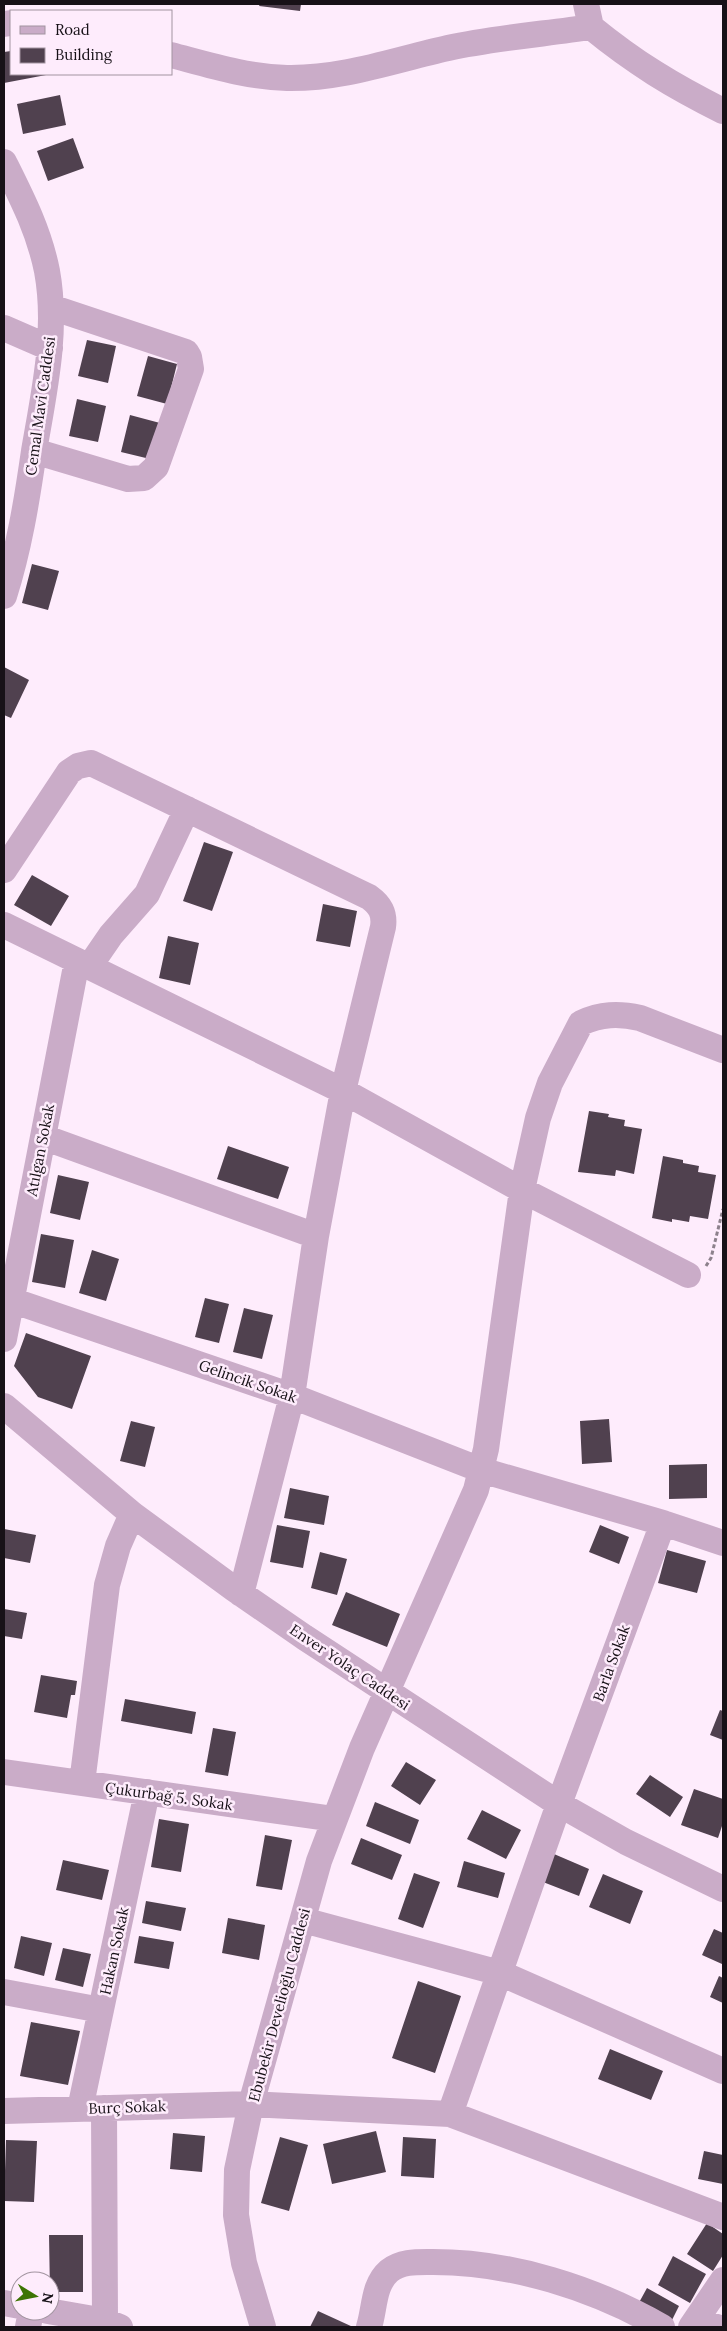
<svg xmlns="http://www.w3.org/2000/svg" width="727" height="2331" font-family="Lora,serif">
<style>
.building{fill:#50414f}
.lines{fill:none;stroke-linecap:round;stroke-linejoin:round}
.path{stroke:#8d818c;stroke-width:3;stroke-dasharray:4 2.5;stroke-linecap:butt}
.minor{stroke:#caacc8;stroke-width:26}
.labels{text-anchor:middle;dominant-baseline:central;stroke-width:5;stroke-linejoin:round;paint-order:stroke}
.street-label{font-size:15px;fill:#171117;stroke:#feecfc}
</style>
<rect width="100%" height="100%" fill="#feecfc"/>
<!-- building -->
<path class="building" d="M260,4H301L300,11L259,6Z
M11,51V74L46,75L4,83V52Z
M60,95L66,125L23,134L17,104Z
M73,138L84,168L48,181L37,151Z
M87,340L116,346L108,383L78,376Z
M148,356L177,364L167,404L137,396Z
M77,399L106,406L98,442L69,436Z
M130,415L160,423L150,459L121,452Z
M32,564L59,571L48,610L22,603Z
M4,667L29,680L11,718L4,715Z
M204,842L233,852L212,911L183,901Z
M32,875L69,896L51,926L14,905Z
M323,904L357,911L350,947L316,941Z
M168,936L199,943L190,985L159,978Z
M589,1111L609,1114L608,1117L625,1120L624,1126L642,1129L634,1174L616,1170L615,1176L578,1172Z
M228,1146L289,1167L278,1199L217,1179Z
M663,1156L683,1160V1163L699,1166L698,1172L716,1175L708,1219L690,1216L689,1222L672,1219V1222L652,1218Z
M58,1175L89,1182L80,1220L50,1213Z
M41,1234L74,1240L65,1288L32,1282Z
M92,1250L119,1259L106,1301L79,1293Z
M205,1298L229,1304L219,1343L195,1337Z
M244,1308L273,1315L262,1359L233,1352Z
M26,1333L91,1356L72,1409L38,1397L14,1366Z
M609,1419L612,1462L582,1464L580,1421Z
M131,1421L155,1427L145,1467L120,1461Z
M707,1464V1498L669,1499V1465Z
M290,1488L329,1496L324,1525L284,1518Z
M277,1525L310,1531L303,1568L270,1562Z
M600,1525L629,1537L619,1564L589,1552Z
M4,1529L36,1535L30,1563L4,1558Z
M667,1550L706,1561L697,1593L658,1583Z
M320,1552L347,1559L337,1595L311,1588Z
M346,1592L400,1614L387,1647L332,1625Z
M4,1609L27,1613L22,1639L4,1636Z
M41,1675L77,1681L75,1695H71L67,1718L34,1712Z
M125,1699L196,1712L192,1734L121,1721Z
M720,1710L723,1711V1740L710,1735Z
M213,1728L236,1732L228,1776L205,1772Z
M406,1762L436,1780L420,1805L391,1786Z
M650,1775L683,1797L670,1817L636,1794Z
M694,1789L723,1799V1823L718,1838L681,1825Z
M375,1802L419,1820L410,1844L366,1826Z
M482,1810L521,1830L506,1859L467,1839Z
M159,1819L189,1824L181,1872L151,1867Z
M265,1835L292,1840L282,1890L256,1886Z
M361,1838L402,1855L392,1880L351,1864Z
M554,1854L589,1869L579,1896L543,1882Z
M63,1860L109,1870L102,1900L56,1890Z
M464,1861L505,1873L498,1898L457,1887Z
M414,1873L440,1882L423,1928L398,1919Z
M603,1874L643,1891L630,1924L589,1907Z
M146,1901L186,1908L181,1931L142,1923Z
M228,1918L265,1925L259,1960L222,1953Z
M714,1929L723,1933L722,1964L702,1955Z
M21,1936L52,1943L44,1976L14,1968Z
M139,1936L174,1942L169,1969L134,1963Z
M63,1948L91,1954L83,1987L55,1980Z
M719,1976L723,1978V2003L710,1997Z
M418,1981L461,1996L435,2073L392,2058Z
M31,2022L80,2031L68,2085L20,2076Z
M610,2049L663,2071L651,2100L598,2079Z
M376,2131L386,2172L332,2184L323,2144Z
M173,2133L205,2136L202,2172L170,2169Z
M280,2137L308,2145L289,2211L261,2203Z
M403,2137L436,2139L434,2178L401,2176Z
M6,2140L37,2141L34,2202L4,2201Z
M704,2151L723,2155V2184L698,2179Z
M707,2223L723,2234V2255L713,2271L687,2254Z
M49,2235H83V2292H50Z
M673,2256L706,2274L690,2303L658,2285Z
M647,2288L679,2306L669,2326L636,2308Z
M318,2311L353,2327H310Z"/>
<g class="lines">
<!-- path -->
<path class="path" d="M706,1266L711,1258L723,1209"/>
<!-- minor -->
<path class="minor" d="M586,4L591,27
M4,24L11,23
M171,55C209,65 247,77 287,78C343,79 394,60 448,48C494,38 544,34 591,27C635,63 673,86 723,111
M4,162C22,198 39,231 47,271C58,331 44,392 34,451C27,500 19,549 4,596
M4,328L50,348
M34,451L128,479L144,478L156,467L191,369L189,357L186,352L51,307
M4,870L69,772L78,766L91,763L369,897C380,905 385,913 383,927L343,1091L316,1236L292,1396L241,1594
M4,925L343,1091L522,1190L688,1275
M89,967L111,935L147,894L187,809
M43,1137L316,1236
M11,1300L292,1396L481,1470L663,1523L723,1543
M4,1339L77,961
M4,1406L132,1514L233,1588L304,1637L559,1804L626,1842L723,1889
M4,1772L334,1819
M82,1783L107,1585L118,1546L132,1514
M303,1920L500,1973L723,2071
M4,1992L101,2010
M104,2108L105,2321
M80,2109L147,1792
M4,2111L251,2104L450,2114L559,1804L663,1523
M450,2114L723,2217
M4,2303L20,2306
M48,2311L105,2321L120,2327
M696,2320L717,2327
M28,2327L31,2311
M263,2327L244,2263L236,2215L237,2170L251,2104L319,1861L362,1748L476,1490L486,1449L522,1190L538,1118L550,1083L581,1023C601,1014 618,1013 640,1018L723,1050
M369,2327C375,2308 373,2285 389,2271C402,2261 417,2262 433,2262C512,2262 594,2288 662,2327
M691,2327L723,2280"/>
</g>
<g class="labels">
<!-- street labels -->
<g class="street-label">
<text transform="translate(40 406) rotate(-82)">Cemal Mavi Caddesi</text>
<text transform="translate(40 1150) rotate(-79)">Atılgan Sokak</text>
<text transform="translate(248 1381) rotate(19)">Gelincik Sokak</text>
<text transform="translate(611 1663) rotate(-70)">Barla Sokak</text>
<text transform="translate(350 1667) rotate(34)">Enver Yolaç Caddesi</text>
<text transform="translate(169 1796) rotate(8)">Çukurbağ 5. Sokak</text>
<text transform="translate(114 1951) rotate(-78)">Hakan Sokak</text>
<text transform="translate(279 2005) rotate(-75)">Ebubekir Develioğlu Caddesi</text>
<text transform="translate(127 2107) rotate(-2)">Burç Sokak</text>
</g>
</g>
<!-- border -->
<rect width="727" height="2331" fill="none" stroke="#171117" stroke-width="10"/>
<!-- legend -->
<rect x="10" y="10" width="162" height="65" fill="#feecfc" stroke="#a294a0"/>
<rect x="20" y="26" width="25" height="8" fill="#caacc8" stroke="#a294a0"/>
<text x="55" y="35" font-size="15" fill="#171117">Road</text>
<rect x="20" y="48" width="25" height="15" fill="#50414f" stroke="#a294a0"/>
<text x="55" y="60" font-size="15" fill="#171117">Building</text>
<!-- north arrow -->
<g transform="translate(35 2296) rotate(100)"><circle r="24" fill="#feecfc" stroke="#a294a0"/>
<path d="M0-4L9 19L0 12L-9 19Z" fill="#3d7504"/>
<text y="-8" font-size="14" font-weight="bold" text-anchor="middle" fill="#171117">N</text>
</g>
</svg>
